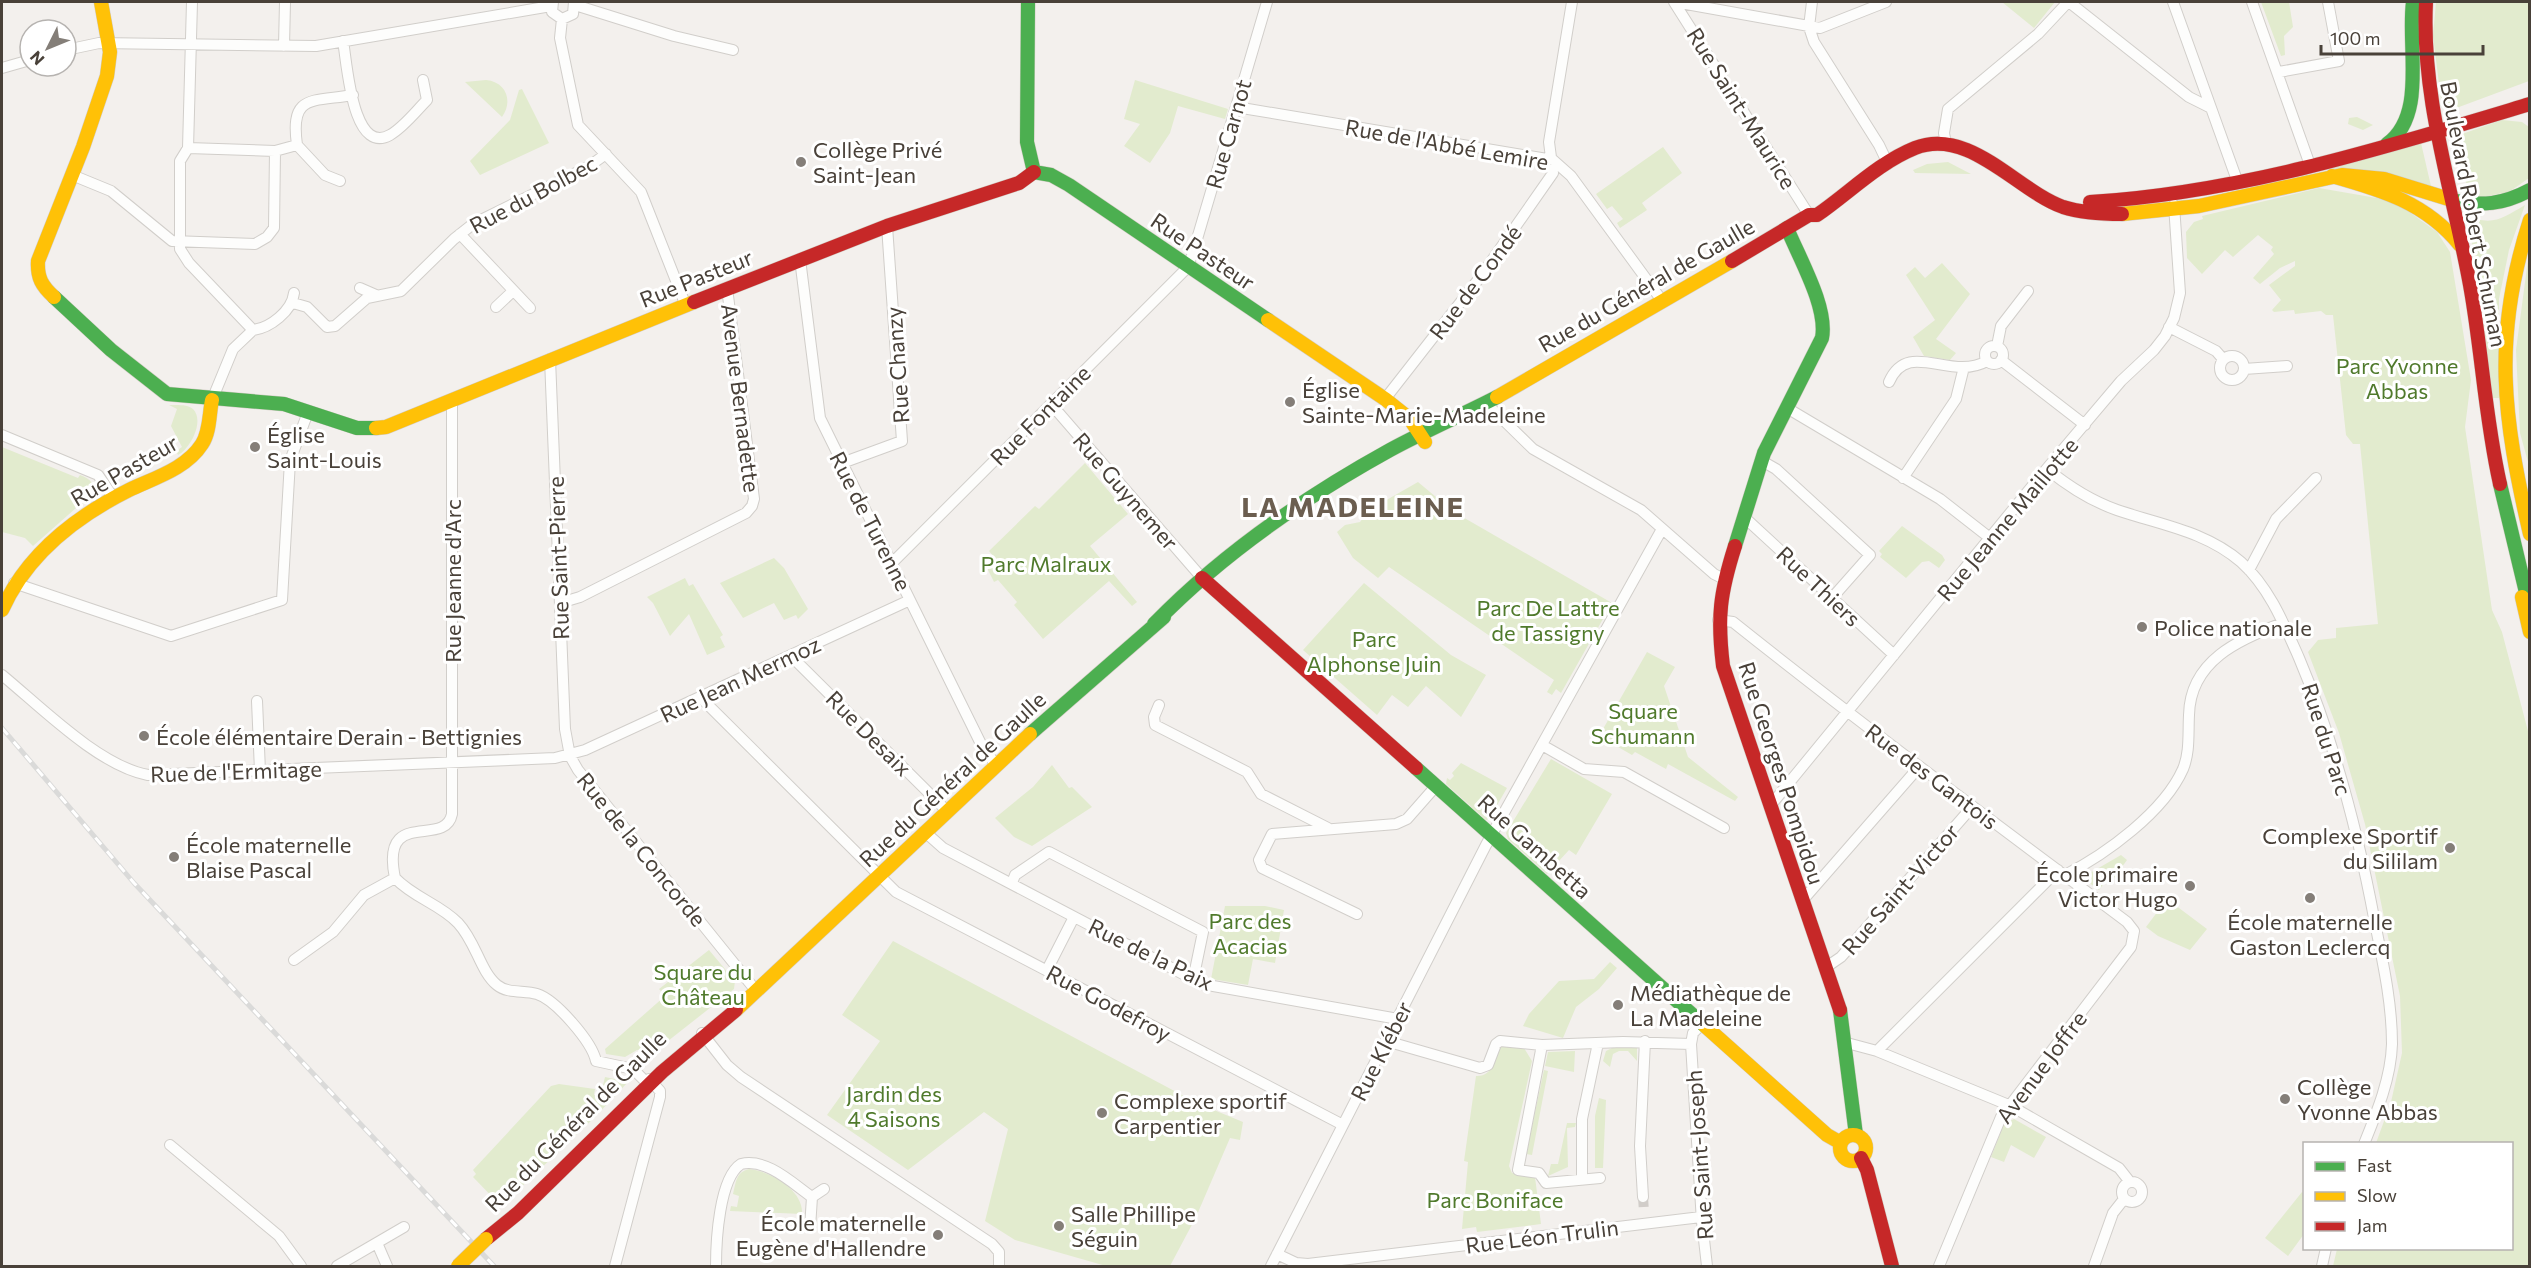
<svg xmlns="http://www.w3.org/2000/svg" width="2531" height="1268" font-family="Commissioner,sans-serif">
<style>
.green{fill:#e2ebce}
.lines{fill:none;stroke-linecap:round;stroke-linejoin:round}
.street-tunnel{stroke:#d1cdc9;stroke-width:10;stroke-dasharray:10 5;stroke-linecap:butt}
.street-casing{stroke:#d1ceca;stroke-width:12}
.fast-casing{stroke:#d2ccc4;stroke-width:15}
.slow-casing{stroke:#d2ccc4;stroke-width:15}
.jam-casing{stroke:#d2ccc4;stroke-width:15}
.street{stroke:#fdfdfc;stroke-width:10}
.fast{stroke:#4caf50;stroke-width:14}
.slow{stroke:#ffc107;stroke-width:14}
.jam{stroke:#c62828;stroke-width:14}
.rail-casing{stroke:#dadad9;stroke-width:5}
.rail{stroke:#fff;stroke-width:3;stroke-dasharray:9;stroke-linecap:butt}
.slow-bridge-casing{stroke:#d4cbbb;stroke-width:15;stroke-linecap:butt}
.slow-bridge{stroke:#ffc107;stroke-width:14}
.poi-dot{fill:#847e78;stroke:#fff;stroke-width:2}
.labels{text-anchor:middle;dominant-baseline:central;stroke-width:6;stroke-linejoin:round;paint-order:stroke}
.street-label{font-size:22px;fill:#494139;stroke:#fff}
.poi-label{font-size:22px;fill:#494139;stroke:#fff;text-anchor:start}
.park-label{font-size:22px;fill:#507a2c;stroke:#fff}
.district-label{font-size:28px;font-weight:bold;letter-spacing:1.5px;fill:#6b5e50;stroke:#fff}
</style>
<rect width="100%" height="100%" fill="#f3f0ed"/>
<!-- green -->
<path class="green" d="M2002,2H2055L2034,28Z
M2261,2H2289L2293,27L2284,36L2285,55L2281,56Z
M2436,2H2529V81L2451,110L2442,108L2433,36Z
M486,80C507,82 513,102 502,117L465,82Z
M1135,80L1228,109L1225,119L1178,106L1170,133L1150,163L1124,146L1140,124L1124,119Z
M522,89L549,143L480,175L470,161L510,120L519,90Z
M2357,117L2373,125L2363,130L2348,124L2349,118Z
M2502,120L2522,122L2529,127V178L2509,192L2476,198C2464,185 2456,159 2457,141L2462,134Z
M2421,143L2431,186L2317,167Z
M1663,147L1682,173L1642,203L1647,210L1620,228L1617,223L1623,219L1612,206L1607,209L1596,194Z
M1948,162L1971,174L1915,173L1913,170L1927,164Z
M2319,188L2394,201L2437,232L2450,252L2471,380L2465,427L2492,610L2502,632L2529,735V1266H2333L2337,1249L2512,1248V1144L2376,1143L2391,1102L2402,1053L2400,996L2365,824L2339,733L2308,652L2318,640L2336,638V628L2378,624L2360,444H2353L2346,435L2333,315H2326L2321,311L2295,314L2294,310L2274,312L2272,310L2281,300L2269,285L2295,266V261L2280,268L2260,284L2253,278L2274,254L2271,250L2273,247L2258,235L2233,257L2225,250L2202,274L2187,258L2186,232L2194,222L2203,219L2202,216Z
M2525,205L2509,250L2499,299V398H2491L2480,281L2466,215C2492,227 2503,218 2525,205Z
M2529,252L2530,469L2520,433L2516,350Z
M1942,263L1970,294L1936,339L1956,353L1950,360L1924,356L1913,337L1935,320L1906,275L1915,267L1925,278Z
M169,405C176,405 188,404 193,409C205,421 190,449 178,455L176,451L182,447L171,426L177,409Z
M2,447L78,478L80,475C91,479 95,484 96,495L76,508L33,546L25,538L2,532Z
M1085,463L1128,514L1090,546L1137,602L1132,606L1109,581L1043,639L1014,605L1017,602L998,580L994,582L985,564L993,556L989,551L1035,506L1039,509Z
M1418,482L1454,512L1612,603L1561,693L1556,689L1552,695L1547,692L1554,680L1389,567L1378,578L1353,558L1337,532L1345,525L1360,522L1369,510Z
M1902,526L1942,555L1945,560L1939,568L1929,561L1922,562L1906,578L1880,557L1882,554L1879,551Z
M774,558L784,568L808,609L798,619L796,615L784,620L774,603L743,618L720,583Z
M685,578L689,586L693,584L723,635L720,637L725,647L707,655L689,614L670,636L653,603L647,597Z
M1364,583L1451,655L1486,675L1461,717L1426,686L1408,707L1392,695L1377,715L1303,650Z
M1647,652L1675,667L1664,686L1688,757L1738,797L1735,801L1668,764L1666,769L1635,752L1632,755L1599,736Z
M1551,759L1612,794L1576,855L1569,850L1547,874L1508,839L1506,833Z
M1461,763L1507,788L1489,819L1486,820L1446,784L1447,778L1450,780L1454,776L1452,773Z
M1052,765L1069,788L1072,787L1092,807L1032,846L1014,837L995,818L1033,787Z
M2121,855L2127,860L2109,885L2105,882L2099,890L2088,882L2087,877L2090,873Z
M2167,899L2207,929L2190,950L2158,936L2146,927Z
M1225,906H1265L1284,910L1275,963L1253,959L1248,985L1211,979Z
M893,941L1197,1103L1243,1122L1240,1140L1230,1138L1196,1217L1170,1266H1106L1015,1240L985,1221L1008,1129L984,1112L908,1170L827,1115L880,1041L842,1015Z
M709,950L735,981L734,989L654,1052L637,1050L625,1057L606,1054L605,1049L665,996L659,989Z
M1610,962L1617,968L1599,989L1576,1007L1563,1038L1523,1026L1529,1014L1559,981L1594,979Z
M1500,1046L1524,1048L1532,1061L1509,1166L1512,1173L1535,1177L1541,1224L1477,1232L1476,1227L1462,1229L1468,1162L1464,1161L1476,1076C1493,1077 1495,1058 1500,1046Z
M1612,1048H1637V1061L1628,1051H1619L1613,1054L1610,1067L1603,1061L1606,1051Z
M1575,1051L1574,1072L1545,1066L1548,1052Z
M1544,1070L1548,1071L1532,1155L1526,1154Z
M605,1077L628,1082L594,1118L501,1206L473,1177L476,1174L473,1170L551,1086L559,1084L595,1089L594,1095L600,1097Z
M1599,1098L1606,1100L1603,1168H1595V1116Z
M2014,1119L2046,1137L2034,1158L2011,1145L2004,1162L1991,1157L2004,1124Z
M1567,1123H1576L1575,1127L1567,1128L1568,1167L1548,1176L1551,1164H1558Z
M749,1169C770,1171 804,1190 802,1214L730,1211L731,1206L737,1207L739,1196L733,1194C736,1182 736,1172 749,1169Z
M2302,1192L2304,1194V1234L2288,1256L2265,1238Z"/>
<g class="lines">
<!-- street-tunnel -->
<path class="street-tunnel" d="M1643,1197L1644,1212"/>
<!-- street casing -->
<g class="street-casing">
<path id="street" d="M192,2L188,148L180,161V249L189,263L253,330
M553,2L552,12L562,19L573,14L574,2
M1674,2L1809,215
M1675,2L1820,28L1886,2
M1812,2L1809,27L1814,42L1879,145L1888,164
M2069,2L2189,97L2211,108
M2173,2L2238,183
M2252,2L2310,165L2308,167
M575,5L674,36L733,50
M562,19L560,38L578,125L641,192L686,306
M343,41C347,62 352,156 390,135C404,127 416,111 427,100L423,80
M284,46L285,2
M66,50L99,43L316,46L551,6
M2,68L30,60
M2279,72L2339,61L2328,2
M1236,107L1553,160L1571,176L1663,302
M1946,144L1944,133L1948,109L2038,34L2068,2
M297,145C290,94 311,102 353,95
M297,145L325,175L340,181
M188,148L275,151L297,145
M72,175L111,191L172,241L255,244L267,237L274,228L275,151
M460,234L530,308
M800,259L820,418L982,746L996,765
M360,288L376,295
M293,303L307,307L327,327L335,326L367,298L401,291L454,239L473,224L588,167L606,154
M496,307L513,291
M2169,327L2216,351L2223,359
M253,330C270,328 292,311 294,293
M1985 355a9 9 0 1 1 18 0a9 9 0 1 1-18 0Z
M1997,346L2001,326L2028,291
M2220 368a12 12 0 1 1 24 0a12 12 0 1 1-24 0Z
M550,359L565,729L570,756L578,770L757,992
M2001,360L2085,425
M2244,369L2287,366
M1889,382C1908,338 1950,382 1987,361
M1385,399L1481,276L1553,173L1549,142L1572,2
M212,400L233,349L253,330
M452,400V814C445,849 380,806 395,878C414,898 440,904 458,923C476,942 480,971 497,985C508,994 524,990 537,994C556,1000 592,1042 596,1061L633,1069L649,1085
M1051,404L1202,578
M1488,405L1533,449L1641,510L1714,574L1724,579
M1787,408L1940,499L1990,538
M2,435L98,475L113,497
M1762,461L1776,469L1870,555L1832,598
M842,463L902,441L887,226
M2047,469C2068,486 2091,501 2117,510C2161,525 2205,531 2241,562C2269,587 2284,624 2299,658C2335,743 2358,832 2375,923C2383,963 2392,1003 2392,1044C2391,1078 2377,1112 2364,1144
M1903,478L1956,399L1964,367
M1744,517L1894,655
M892,563L1185,270L1192,256L1267,2
M2249,570L2276,519L2316,478
M14,583L171,636L282,600L290,461L308,412
M560,603L580,597L746,513L752,506L754,499L727,288
M1718,620L1733,622C1862,725 1995,823 2127,922L2134,931L2131,947L2001,1117L1939,1266
M791,656L947,811
M2,675C41,707 99,766 148,775L555,758L585,750L910,600
M700,697L896,892L1343,1125
M257,701L260,771
M1159,705L1154,717L1155,725L1247,772L1261,794L1328,828
M1542,745L1584,769L1624,772L1724,828
M1770,806L2038,479L2121,381L2154,350L2165,336L2174,318L2180,293L2174,205
M925,832L943,848L1202,984L1398,1019
M2065,875C2106,854 2164,812 2183,769C2190,752 2188,734 2189,715C2190,661 2239,639 2283,623
M1012,883L1015,875L1049,852L1203,932L1193,980
M1802,901L1919,767
M1357,914L1262,868L1259,860L1272,834L1396,824L1407,819L1436,786
M294,960L333,932L364,895L395,878
M1825,968L1841,957L1972,807
M1047,970L1074,917
M702,1033L727,1065L741,1077L992,1244L999,1252V1266
M1386,1041L1480,1068L1488,1065L1496,1044L1500,1041L1542,1045
M1847,1043L1877,1051L2011,1106L2119,1168L2130,1182
M1691,1044L1702,1222L1707,1266
M1877,1051L2058,870
M170,1145L279,1236L301,1266
M1600,1178L1546,1183L1539,1173L1518,1170L1542,1045L1623,1042L1691,1044L1693,1033L1702,1024
M1582,1179V1119L1598,1043
M2122 1192a10 10 0 1 1 20 0a10 10 0 1 1-20 0Z
M812,1197L824,1189
M1643,1197L1640,1146L1645,1041
M377,1243L387,1266
M1277,1254L1296,1263L1308,1264L1701,1217
M337,1266L404,1227
M615,1266L660,1097V1091L649,1079
M716,1266C716,1242 719,1178 741,1164C767,1158 792,1183 812,1197L810,1228
M1271,1266L1486,845L1662,529
M2094,1266L2113,1213L2124,1199
M2322,1266L2326,1248"/>
</g>
<!-- fast casing -->
<g class="fast-casing">
<path id="fast" d="M1028,2L1027,142L1034,172
M2387,144C2427,115 2407,48 2413,2
M1034,172L1051,175L1069,185L1268,320
M2452,200C2481,207 2504,204 2530,190
M54,297L111,350L167,394L284,404L357,428H376
M2500,484L2530,609
M1735,546L1764,453L1822,338C1828,307 1799,258 1787,228
M1154,624C1223,553 1303,498 1390,450C1425,431 1462,415 1497,397
M1030,734L1164,617
M1416,768L1705,1026
M1840,1010L1856,1135"/>
</g>
<!-- slow casing -->
<g class="slow-casing">
<path id="slow" d="M2332,176C2382,190 2426,203 2460,245
M2122,214L2199,206L2342,175L2384,179L2452,200
M2530,220C2492,337 2503,417 2530,534
M54,297C42,286 37,278 38,261L83,147L107,76L110,52L101,2
M1268,320L1385,399L1410,419L1425,442
M1497,397L1732,261
M376,428L386,427L694,302
M2522,597L2530,632
M2,610C27,554 75,517 129,490C154,478 186,469 202,444C210,432 209,415 212,400
M736,1010L1030,734
M1705,1026L1827,1135L1841,1143
M1840 1148a13 13 0 1 1 26 0a13 13 0 1 1-26 0Z"/>
</g>
<!-- jam casing -->
<g class="jam-casing">
<path id="jam" d="M2426,2C2421,99 2453,191 2470,285C2482,351 2485,418 2500,484
M2090,202C2240,193 2387,147 2530,104
M1732,261L1809,215H1817C1849,193 1878,163 1915,148C1970,127 2016,190 2063,207C2082,213 2102,214 2122,214
M694,302L887,226L1019,183L1034,172
M1735,546C1720,593 1717,617 1723,666L1840,1010
M1202,578L1416,768
M1861,1158L1867,1170L1892,1266
M486,1239L518,1213L662,1072L736,1010"/>
</g>
<!-- street -->
<use href="#street" class="street"/>
<!-- fast -->
<use href="#fast" class="fast"/>
<!-- slow -->
<use href="#slow" class="slow"/>
<!-- jam -->
<use href="#jam" class="jam"/>
<!-- rail casing -->
<g class="rail-casing">
<path id="rail" d="M2,728L134,883L494,1266"/>
</g>
<!-- rail -->
<use href="#rail" class="rail"/>
<!-- slow-bridge casing -->
<g class="slow-bridge-casing">
<path id="slow-bridge" d="M458,1266L486,1239"/>
</g>
<!-- slow-bridge -->
<use href="#slow-bridge" class="slow-bridge"/>
</g>
<!-- markers -->
<g class="poi-dot">
<circle cx="801" cy="162" r="6"/>
<circle cx="1290" cy="402" r="6"/>
<circle cx="255" cy="447" r="6"/>
<circle cx="2142" cy="627" r="6"/>
<circle cx="144" cy="736" r="6"/>
<circle cx="2450" cy="848" r="6"/>
<circle cx="174" cy="857" r="6"/>
<circle cx="2190" cy="886" r="6"/>
<circle cx="2310" cy="898" r="6"/>
<circle cx="1618" cy="1005" r="6"/>
<circle cx="2285" cy="1099" r="6"/>
<circle cx="1102" cy="1113" r="6"/>
<circle cx="1059" cy="1226" r="6"/>
<circle cx="938" cy="1235" r="6"/>
</g>
<g class="labels">
<!-- street labels -->
<g class="street-label">
<text transform="translate(1742 108) rotate(58)">Rue Saint-Maurice</text>
<text transform="translate(1228 134) rotate(-74)">Rue Carnot</text>
<text transform="translate(1447 144) rotate(10)">Rue de l'Abbé Lemire</text>
<text transform="translate(533 194) rotate(-28)">Rue du Bolbec</text>
<text transform="translate(2474 214) rotate(79)">Boulevard Robert Schuman</text>
<text transform="translate(1203 251) rotate(34)">Rue Pasteur</text>
<text transform="translate(696 278) rotate(-22)">Rue Pasteur</text>
<text transform="translate(1475 282) rotate(-53)">Rue de Condé</text>
<text transform="translate(1646 285) rotate(-30)">Rue du Général de Gaulle</text>
<text transform="translate(897 365) rotate(-94)">Rue Chanzy</text>
<text transform="translate(741 398) rotate(83)">Avenue Bernadette</text>
<text transform="translate(1040 415) rotate(-45)">Rue Fontaine</text>
<text transform="translate(124 470) rotate(-30)">Rue Pasteur</text>
<text transform="translate(1126 491) rotate(49)">Rue Guynemer</text>
<text transform="translate(2007 519) rotate(-50)">Rue Jeanne Maillotte</text>
<text transform="translate(871 521) rotate(63)">Rue de Turenne</text>
<text transform="translate(558 558) rotate(-92)">Rue Saint-Pierre</text>
<text transform="translate(452 581) rotate(-90)">Rue Jeanne d'Arc</text>
<text transform="translate(1819 586) rotate(43)">Rue Thiers</text>
<text transform="translate(740 679) rotate(-25)">Rue Jean Mermoz</text>
<text transform="translate(869 733) rotate(45)">Rue Desaix</text>
<text transform="translate(2327 739) rotate(72)">Rue du Parc</text>
<text transform="translate(236 771) rotate(-2)">Rue de l'Ermitage</text>
<text transform="translate(1782 773) rotate(72)">Rue Georges Pompidou</text>
<text transform="translate(1932 776) rotate(37)">Rue des Gantois</text>
<text transform="translate(952 779) rotate(-43)">Rue du Général de Gaulle</text>
<text transform="translate(1535 846) rotate(42)">Rue Gambetta</text>
<text transform="translate(642 849) rotate(51)">Rue de la Concorde</text>
<text transform="translate(1900 889) rotate(-49)">Rue Saint-Victor</text>
<text transform="translate(1151 954) rotate(26)">Rue de la Paix</text>
<text transform="translate(1109 1003) rotate(28)">Rue Godefroy</text>
<text transform="translate(1381 1051) rotate(-63)">Rue Kléber</text>
<text transform="translate(2041 1067) rotate(-53)">Avenue Joffre</text>
<text transform="translate(575 1121) rotate(-45)">Rue du Général de Gaulle</text>
<text transform="translate(1699 1155) rotate(-94)">Rue Saint-Joseph</text>
<text transform="translate(1542 1236) rotate(-7)">Rue Léon Trulin</text>
</g>
<!-- poi labels -->
<g class="poi-label">
<text x="813" y="149">Collège Privé<tspan x="813" dy="25">Saint-Jean</tspan></text>
<text x="1302" y="389">Église<tspan x="1302" dy="25">Sainte-Marie-Madeleine</tspan></text>
<text x="267" y="434">Église<tspan x="267" dy="25">Saint-Louis</tspan></text>
<text x="2154" y="627">Police nationale</text>
<text x="156" y="736">École élémentaire Derain - Bettignies</text>
<text x="2438" y="835" text-anchor="end">Complexe Sportif<tspan x="2438" dy="25">du Sililam</tspan></text>
<text x="186" y="844">École maternelle<tspan x="186" dy="25">Blaise Pascal</tspan></text>
<text x="2178" y="873" text-anchor="end">École primaire<tspan x="2178" dy="25">Victor Hugo</tspan></text>
<text x="2310" y="921" text-anchor="middle">École maternelle<tspan x="2310" dy="25">Gaston Leclercq</tspan></text>
<text x="1630" y="992">Médiathèque de<tspan x="1630" dy="25">La Madeleine</tspan></text>
<text x="2297" y="1086">Collège<tspan x="2297" dy="25">Yvonne Abbas</tspan></text>
<text x="1114" y="1100">Complexe sportif<tspan x="1114" dy="25">Carpentier</tspan></text>
<text x="1071" y="1213">Salle Phillipe<tspan x="1071" dy="25">Séguin</tspan></text>
<text x="926" y="1222" text-anchor="end">École maternelle<tspan x="926" dy="25">Eugène d'Hallendre</tspan></text>
</g>
<!-- park labels -->
<g class="park-label">
<text x="2397" y="365">Parc Yvonne<tspan x="2397" dy="25">Abbas</tspan></text>
<text x="1046" y="563">Parc Malraux</text>
<text x="1548" y="607">Parc De Lattre<tspan x="1548" dy="25">de Tassigny</tspan></text>
<text x="1374" y="638">Parc<tspan x="1374" dy="25">Alphonse Juin</tspan></text>
<text x="1643" y="710">Square<tspan x="1643" dy="25">Schumann</tspan></text>
<text x="1250" y="920">Parc des<tspan x="1250" dy="25">Acacias</tspan></text>
<text x="703" y="971">Square du<tspan x="703" dy="25">Château</tspan></text>
<text x="894" y="1093">Jardin des<tspan x="894" dy="25">4 Saisons</tspan></text>
<text x="1495" y="1199">Parc Boniface</text>
</g>
<!-- district labels -->
<g class="district-label">
<text x="1353" y="506">LA MADELEINE</text>
</g>
</g>
<!-- border -->
<rect width="2531" height="1268" fill="none" stroke="#494139" stroke-width="6"/>
<!-- legend -->
<rect x="2303" y="1142" width="210" height="108" fill="#ffffff" stroke="#b6b3b0" stroke-width="1.5"/>
<rect x="2315" y="1162" width="30" height="9" fill="#4caf50" stroke="#b6b3b0" stroke-width="1.5"/>
<text x="2357" y="1172" font-size="18" fill="#494139">Fast</text>
<rect x="2315" y="1192" width="30" height="9" fill="#ffc107" stroke="#b6b3b0" stroke-width="1.5"/>
<text x="2357" y="1202" font-size="18" fill="#494139">Slow</text>
<rect x="2315" y="1222" width="30" height="9" fill="#c62828" stroke="#b6b3b0" stroke-width="1.5"/>
<text x="2357" y="1232" font-size="18" fill="#494139">Jam</text>
<!-- north arrow -->
<g transform="translate(48 48) rotate(227)"><circle r="28" fill="#ffffff" stroke="#b6b3b0" stroke-width="1.5"/>
<path d="M0-4.5L10 22L0 15L-10 22Z" fill="#847e78"/>
<text y="-9" font-size="16" font-weight="bold" text-anchor="middle" fill="#494139">N</text>
</g>
<!-- scale -->
<path d="M2321 45v9h162v-9" fill="none" stroke="#494139" stroke-width="3"/>
<text x="2330" y="45" font-size="18" fill="#494139" stroke="#ffffff" stroke-width="4.5" paint-order="stroke">100 m</text>
</svg>
